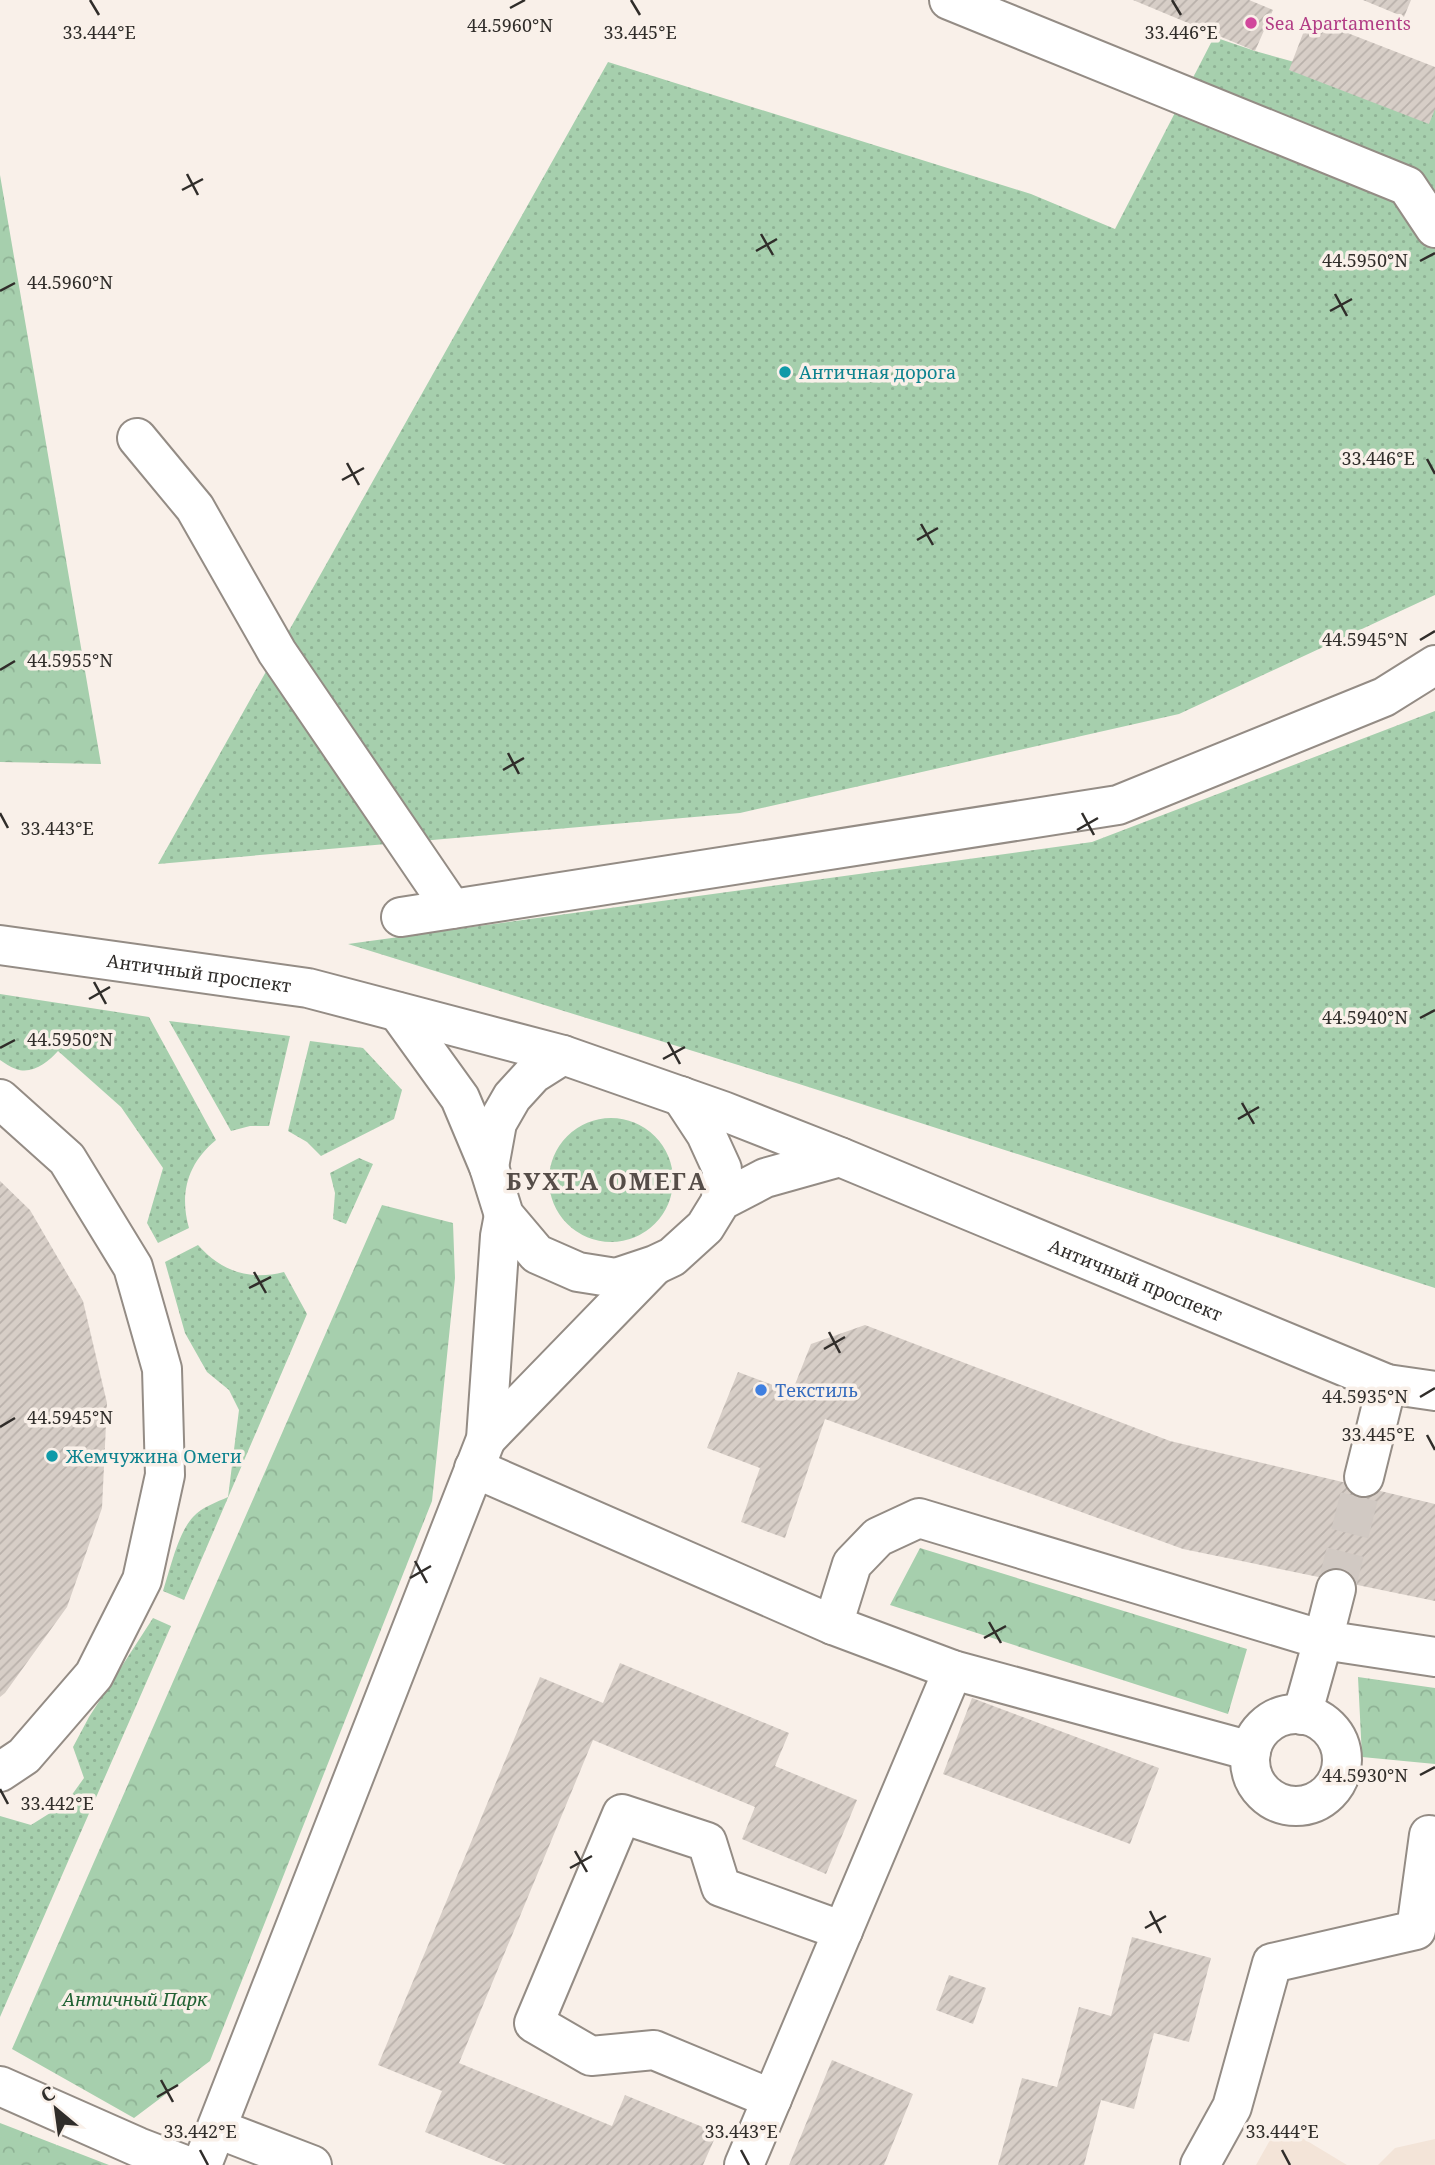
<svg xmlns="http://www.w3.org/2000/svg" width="1435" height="2165" font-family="'Noto Serif',serif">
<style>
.built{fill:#f3e4d8}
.grass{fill:url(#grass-dots)}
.park{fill:url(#park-crowns)}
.building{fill:url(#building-hatch)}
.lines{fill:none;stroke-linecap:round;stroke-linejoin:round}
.minor-tunnel{stroke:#d1c9c3;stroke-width:38;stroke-dasharray:38 19;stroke-linecap:butt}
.minor-casing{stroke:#948c85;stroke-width:42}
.minor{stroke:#fff;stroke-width:38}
.ticks{fill:none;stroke:#302d2a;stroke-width:2.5}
.hotel-dot{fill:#d1479c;stroke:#f9f0e9;stroke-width:2.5}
.culture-dot{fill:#0f9aa8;stroke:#f9f0e9;stroke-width:2.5}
.shop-dot{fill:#3f7fe0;stroke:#f9f0e9;stroke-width:2.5}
.labels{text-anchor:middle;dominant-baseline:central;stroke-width:7;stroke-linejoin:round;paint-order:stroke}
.hotel-label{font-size:18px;fill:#b23c85;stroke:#f9f0e9;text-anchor:start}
.culture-label{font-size:18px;fill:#0d838f;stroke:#f9f0e9;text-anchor:start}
.street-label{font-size:18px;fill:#302d2a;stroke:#f9f0e9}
.shop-label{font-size:18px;fill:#366cbe;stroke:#f9f0e9;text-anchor:start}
.park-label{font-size:18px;font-style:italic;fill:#216234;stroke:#f9f0e9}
.district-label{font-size:24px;font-weight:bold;letter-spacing:2px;fill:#554d48;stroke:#f9f0e9}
.ticks-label{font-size:18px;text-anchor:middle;fill:#302d2a;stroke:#f9f0e9;stroke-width:7;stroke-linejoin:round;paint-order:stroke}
</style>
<defs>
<pattern id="grass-dots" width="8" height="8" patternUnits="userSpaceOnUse" patternTransform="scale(1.75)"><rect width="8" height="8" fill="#a6cfad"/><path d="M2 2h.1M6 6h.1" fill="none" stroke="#8fb295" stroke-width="1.8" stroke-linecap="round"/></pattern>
<pattern id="park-crowns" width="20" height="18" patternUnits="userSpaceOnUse" patternTransform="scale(1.75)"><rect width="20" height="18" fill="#a6cfad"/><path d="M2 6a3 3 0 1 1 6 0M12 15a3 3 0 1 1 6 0" fill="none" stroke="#8fb295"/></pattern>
<pattern id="building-hatch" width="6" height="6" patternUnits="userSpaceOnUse" patternTransform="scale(1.75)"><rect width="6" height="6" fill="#d7cec7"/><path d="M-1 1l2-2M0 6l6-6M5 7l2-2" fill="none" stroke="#b9b1ab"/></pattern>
</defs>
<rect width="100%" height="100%" fill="#f9f0e9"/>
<!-- built -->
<path class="built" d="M1279,2124L1347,2165H1256Z
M1435,2139V2165H1378L1395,2148Z"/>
<!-- grass -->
<path class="grass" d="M1214,37L1255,51L1435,101V595L1179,714L740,813L158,864L608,62L1031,194L1115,229Z
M1435,711V1288L796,1083L348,944L1092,842Z
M0,994L149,1017L216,1140C188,1163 179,1193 189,1228L158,1243L147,1223L163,1168L121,1107L58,1051C48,1062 32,1075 16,1069C10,1067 5,1063 0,1060Z
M169,1021L290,1036L269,1126H250L231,1131Z
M310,1041L363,1048L402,1090L394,1119L321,1156L307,1142L288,1131Z
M549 1180a62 62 0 1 1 124 0a62 62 0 1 1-124 0Z
M359,1158L373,1164L346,1224L333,1219L335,1193L330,1173Z
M198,1245C221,1271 249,1281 284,1272L307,1314L184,1600L163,1591C170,1570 178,1533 193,1517C202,1507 217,1502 228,1497L239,1410L229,1390L207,1372L185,1333L165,1262Z
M153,1618L171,1626L0,2017V1816L31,1825L66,1803L84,1778L73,1747L89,1717Z"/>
<!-- park -->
<path class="park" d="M0,175L101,764L0,762Z
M382,1205L453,1223L455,1278L432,1501L210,2061L134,2118L12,2049Z
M920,1548L1247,1649L1228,1714L890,1605Z
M1358,1677L1435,1688V1764L1362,1757Z
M0,2123L109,2165H0Z"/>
<!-- building -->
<path class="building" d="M1133,0H1249L1273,10L1255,51Z
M1363,0H1411L1404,17Z
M1309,18L1435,67V109L1429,124L1289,70Z
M0,1181L30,1210L83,1301L107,1403L102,1508L67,1607L5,1693L0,1697Z
M865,1325L1170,1441L1435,1504V1601L1183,1549L825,1419L785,1538L741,1522L760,1468L707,1448L738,1372L792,1392L811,1344Z
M620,1663L789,1733L775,1766L857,1800L826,1874L742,1839L755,1807L593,1740L459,2063L612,2126L625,2095L717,2133L703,2165H506L425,2132L442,2091L378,2065L540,1677L603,1703Z
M972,1698L1159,1768L1130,1844L943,1774Z
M1132,1937L1211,1958L1189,2042L1154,2033L1134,2109L1101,2100L1084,2165H998L1022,2078L1057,2087L1079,2007L1111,2016Z
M949,1975L986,1988L973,2024L936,2010Z
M832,2060L913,2094L884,2165H789Z"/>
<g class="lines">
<!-- minor-tunnel -->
<path class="minor-tunnel" d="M1336,1589L1364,1477"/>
<!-- minor casing -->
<g class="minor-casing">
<g id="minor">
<path d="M949,0L1407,186L1435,228"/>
<path d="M137,438L195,508L277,652L452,909"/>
<path d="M401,917L1118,805L1384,697L1435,665"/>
<path id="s1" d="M0,945L308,988L563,1055L723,1111L840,1157L1387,1384L1435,1391"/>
<path d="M398,1012L460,1098L489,1167L504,1215L537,1254L578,1272L616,1278L655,1265L672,1257L705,1227L721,1201L765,1178L840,1157"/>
<path d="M681,1096L706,1134L722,1169L721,1201"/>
<path d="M0,1099L67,1159L133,1267L162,1369L165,1475L142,1580L94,1675L24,1756L0,1772"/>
<path d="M489,1167L497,1123L512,1097L533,1074L563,1055"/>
<path d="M486,1439L653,1267"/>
<path d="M474,1468L833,1625L953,1670L1251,1751"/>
<path d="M1364,1477L1387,1384"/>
<path d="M1336,1589L1323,1640L1435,1657"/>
<path d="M833,1625L852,1564L878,1537L919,1518L1323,1640L1302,1715"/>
<circle cx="1296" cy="1760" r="46"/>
<path d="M0,2086L138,2147L185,2165"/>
<path d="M772,2099L654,2050L591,2056L534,2023L622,1814L707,1842L721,1887L843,1931"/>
<path d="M218,2129L312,2165"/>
<path d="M202,2165L486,1439L500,1236L504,1215"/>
<path d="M744,2165L953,1670"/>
<path d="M1200,2165L1232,2107L1272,1963L1416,1930L1429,1835L1435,1836"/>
</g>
</g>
<!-- minor -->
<use href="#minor" class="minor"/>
</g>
<!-- ticks -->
<path class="ticks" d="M90,0L99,15M631,0L640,15M1172,0L1181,15M510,8L525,0M187,174L198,195M182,190L203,179M761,234L773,255M756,251L777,239M1420,261L1435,253M0,291L15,283M1335,294L1347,316M1330,311L1352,299M1427,459L1435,474M347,463L359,485M342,480L364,468M921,524L933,545M917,540L938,528M1420,640L1435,631M0,670L15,661M508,753L519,774M503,770L524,758M0,813L8,828M1082,813L1094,835M1077,830L1098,818M94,982L106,1004M89,999L110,987M1420,1018L1435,1010M668,1042L680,1064M0,1048L15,1040M663,1059L685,1047M1242,1103L1254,1124M1238,1119L1259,1107M254,1272L266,1293M249,1288L271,1277M829,1332L840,1353M824,1349L845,1337M1420,1397L1435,1388M0,1427L15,1418M1427,1435L1435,1450M415,1561L427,1583M410,1578L431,1566M989,1622L1001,1643M984,1638L1006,1626M1420,1775L1435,1767M0,1789L8,1804M575,1851L587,1872M570,1868L592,1856M1150,1911L1161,1933M1145,1928L1166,1916M161,2080L173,2102M157,2097L178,2085M200,2150L208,2165M741,2150L749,2165M1282,2150L1290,2165"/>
<!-- markers -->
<circle class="hotel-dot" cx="1251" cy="23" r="7"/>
<g class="culture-dot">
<circle cx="785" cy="372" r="7"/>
<circle cx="52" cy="1456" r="7"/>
</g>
<circle class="shop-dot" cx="761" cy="1390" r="7"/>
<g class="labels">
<!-- hotel labels -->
<g class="hotel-label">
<text x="1265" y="23">Sea Apartaments</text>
</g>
<!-- culture labels -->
<g class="culture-label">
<text x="799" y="372">Античная дорога</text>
<text x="66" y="1456">Жемчужина Омеги</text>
</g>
<!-- street labels -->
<g class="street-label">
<text stroke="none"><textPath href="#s1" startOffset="201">Античный проспект</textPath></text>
<text stroke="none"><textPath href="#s1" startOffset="1190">Античный проспект</textPath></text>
</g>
<!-- shop labels -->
<g class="shop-label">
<text x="775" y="1390">Текстиль</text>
</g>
<!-- park labels -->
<g class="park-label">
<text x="135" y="1999">Античный Парк</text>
</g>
<!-- district labels -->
<g class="district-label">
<text x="607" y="1180">БУХТА ОМЕГА</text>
</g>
</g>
<g class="ticks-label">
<text x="510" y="32">44.5960°N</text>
<text x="99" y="39">33.444°E</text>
<text x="640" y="39">33.445°E</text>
<text x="1181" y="39">33.446°E</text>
<text x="1365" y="267">44.5950°N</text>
<text x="70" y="289">44.5960°N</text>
<text x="1378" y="465">33.446°E</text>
<text x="1365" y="646">44.5945°N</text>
<text x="70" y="667">44.5955°N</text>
<text x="57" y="835">33.443°E</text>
<text x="1365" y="1024">44.5940°N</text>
<text x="70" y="1046">44.5950°N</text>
<text x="1365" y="1403">44.5935°N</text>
<text x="70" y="1424">44.5945°N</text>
<text x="1378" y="1441">33.445°E</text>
<text x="1365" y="1782">44.5930°N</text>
<text x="57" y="1810">33.442°E</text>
<text x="200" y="2138">33.442°E</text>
<text x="741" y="2138">33.443°E</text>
<text x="1282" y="2138">33.444°E</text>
</g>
<!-- north arrow -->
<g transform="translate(56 2109) rotate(331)" stroke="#f9f0e9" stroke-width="5" paint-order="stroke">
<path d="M0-5L12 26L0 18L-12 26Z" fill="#302d2a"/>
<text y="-10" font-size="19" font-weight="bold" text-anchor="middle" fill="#302d2a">С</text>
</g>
</svg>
